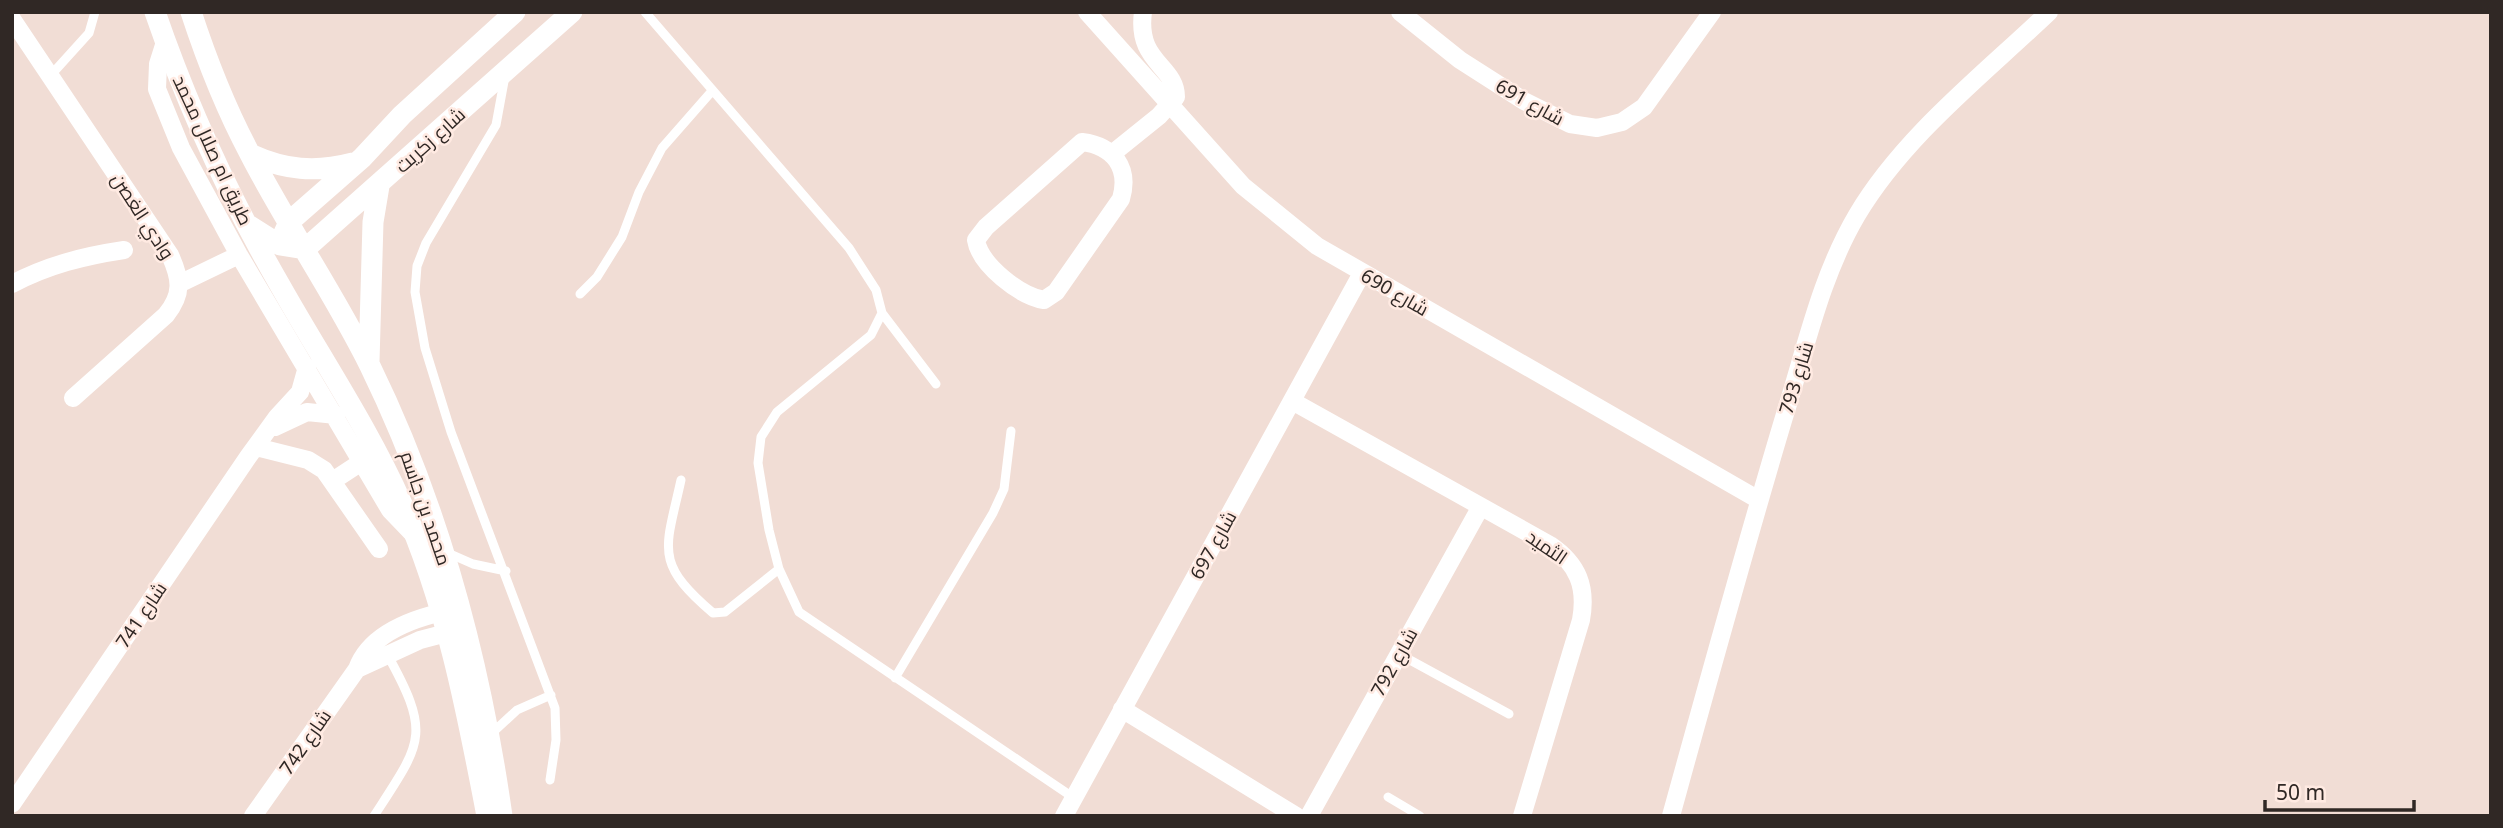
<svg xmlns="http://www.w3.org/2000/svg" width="2503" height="828" font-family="'Noto Sans',Cairo,sans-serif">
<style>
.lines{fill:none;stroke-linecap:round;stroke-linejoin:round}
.service{stroke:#fff;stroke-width:9}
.minor{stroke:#fff;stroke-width:18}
.tertiary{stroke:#fff;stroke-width:21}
.labels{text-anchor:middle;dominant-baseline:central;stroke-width:5;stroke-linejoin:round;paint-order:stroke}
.street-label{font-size:19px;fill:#302825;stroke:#ffeae2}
</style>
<rect width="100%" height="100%" fill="#f1ddd5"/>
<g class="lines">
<!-- service -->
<path class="service" d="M645,12L849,248L876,290L882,313L936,384
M51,75L89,33L95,12
M505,76L496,125L426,243L417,266L415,292L425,348L451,432L555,708L556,740L550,780
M580,294L597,277L622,237L639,192L662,148L712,91
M882,313L871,335L777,412L761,437L758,463L769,530L779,569L799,612L1074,798
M681,480C666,549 653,562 713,613L725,612L779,569
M448,553L473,564L506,571
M1399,654L1509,714
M895,678L993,513L1004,489L1011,431
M491,734L517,710L551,695
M1388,797L1420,816
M374,816C422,742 432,735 387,654"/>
<!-- minor -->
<path class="minor" d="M1087,12L1243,186L1317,246L1759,500
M1400,12L1460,60L1524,101L1570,124L1597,128L1622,122L1644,107L1712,12
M12,19L170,255C181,279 183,294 166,315L73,398
M165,42L158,64L157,89L181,148L239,255L390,510L415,536
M1082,142C1114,146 1130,168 1121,199L1056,292L1044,300C1020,296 980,265 976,240L986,227Z
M1113,153L1159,116L1176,97C1176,65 1136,63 1143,12
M181,283L239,255
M12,284C48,265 84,256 124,250
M1292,401L1550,545C1578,564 1587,587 1581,620L1522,816
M275,427L307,412L336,415
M256,447L308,460L324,470L379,549
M334,480L363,461
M357,669L420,640L458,630
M1122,709L1296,816
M12,804L248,457L277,417L300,392L307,367
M253,816L357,669C370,632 417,617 452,610
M1064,816L1362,273
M1309,816L1480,508
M1671,816C1708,682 1745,547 1785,414C1806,347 1821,276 1857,215C1904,136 1983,75 2049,12"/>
<!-- tertiary -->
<path class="tertiary" d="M155,12C188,108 230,199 281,287C321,358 369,429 402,504C446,602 467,711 487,816
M191,12C207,61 226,109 250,154C287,226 334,293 370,366C439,507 480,661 502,816
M250,154C285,170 315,173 353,163
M250,226L280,245L305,249L572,12
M284,233L289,222L362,158L402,115L515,12
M369,362L373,222L379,186"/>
</g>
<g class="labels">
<!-- street labels -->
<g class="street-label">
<text transform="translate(1530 102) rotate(29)">شارع 691</text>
<text transform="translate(430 140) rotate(-42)">شارع زكريت</text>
<text transform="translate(213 150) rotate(65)">طريق ام صلال محمد</text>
<text transform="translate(143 216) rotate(57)">وادي الغصن</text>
<text transform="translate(1395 292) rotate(30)">شارع 690</text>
<text transform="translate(1796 378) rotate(-73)">شارع 793</text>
<text transform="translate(426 508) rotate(71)">محمد بن جاسم</text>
<text transform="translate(1213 545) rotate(-61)">شارع 697</text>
<text transform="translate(1547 547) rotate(34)">الثميد</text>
<text transform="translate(141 615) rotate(-56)">شارع 741</text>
<text transform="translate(1394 662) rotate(-61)">شارع 792</text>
<text transform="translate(305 742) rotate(-55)">شارع 742</text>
</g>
</g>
<!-- border -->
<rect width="2503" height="828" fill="none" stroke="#302825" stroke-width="28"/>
<!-- scale -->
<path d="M2265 800v10h149v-10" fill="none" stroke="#302825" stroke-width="3.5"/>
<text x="2276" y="800" font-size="21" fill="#302825" stroke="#ffeae2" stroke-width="5" paint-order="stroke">50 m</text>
</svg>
